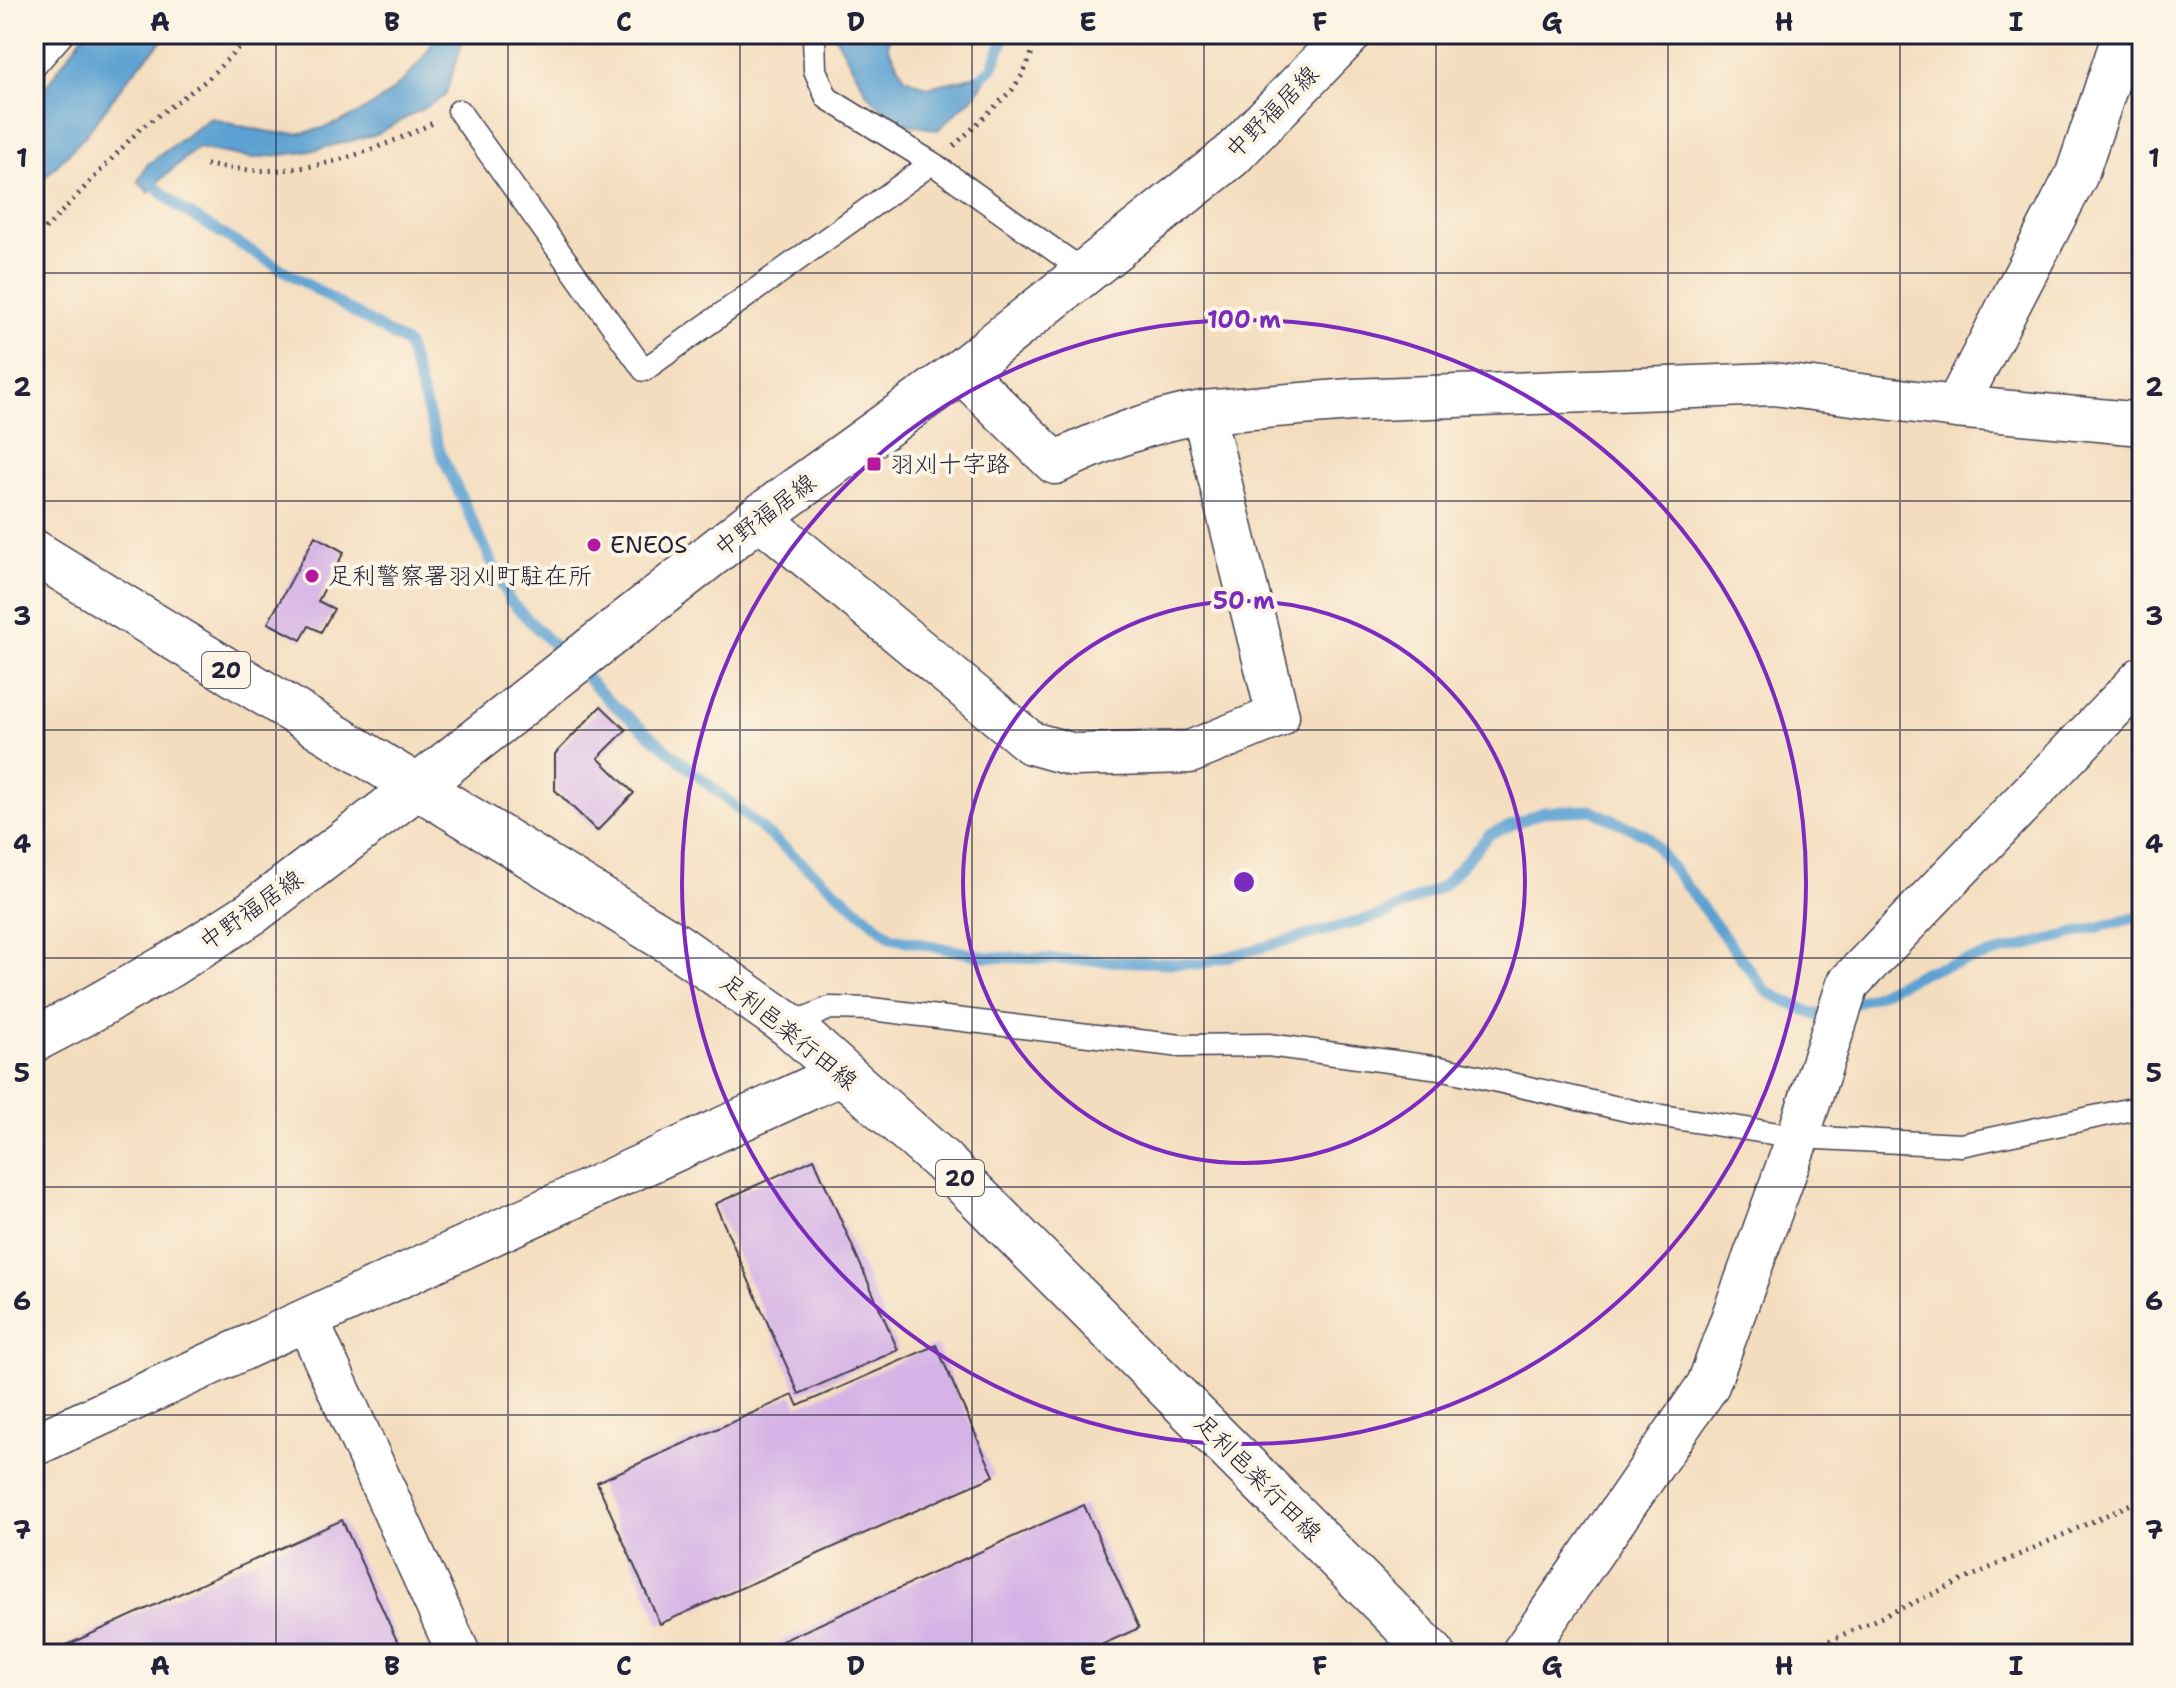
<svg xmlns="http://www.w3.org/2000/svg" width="2176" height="1688" font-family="'Shantell Sans','Klee One',sans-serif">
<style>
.water{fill:#5ca1d1;stroke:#3f6286;stroke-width:2}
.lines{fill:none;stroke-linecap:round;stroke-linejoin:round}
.stream{stroke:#5ca1d1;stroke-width:11}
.building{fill:#d6b3e6}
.lane-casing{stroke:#423e4f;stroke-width:25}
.street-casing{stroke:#423e4f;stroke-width:45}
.secondary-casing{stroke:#423e4f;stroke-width:47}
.primary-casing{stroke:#423e4f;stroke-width:47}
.path{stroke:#423e4f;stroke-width:5;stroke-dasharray:2 6;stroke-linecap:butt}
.lane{stroke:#fff;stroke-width:22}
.street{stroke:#fff;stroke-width:42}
.secondary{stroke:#fff;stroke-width:44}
.primary{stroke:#fff;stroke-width:44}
.grid{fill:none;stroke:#22223b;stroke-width:2;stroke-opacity:0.55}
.ring{fill:none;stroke:#7b2cbf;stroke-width:4}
.poi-dot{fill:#b5179e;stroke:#fcf5e5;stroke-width:3}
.labels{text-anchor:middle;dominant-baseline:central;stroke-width:8;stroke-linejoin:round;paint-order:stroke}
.shield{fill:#fcf5e5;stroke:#63616e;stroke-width:2}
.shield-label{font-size:22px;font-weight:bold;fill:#22223b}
.street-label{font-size:24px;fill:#22223b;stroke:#fcf5e5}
.poi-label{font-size:24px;fill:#22223b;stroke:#fcf5e5;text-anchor:start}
.centre{fill:#7b2cbf;stroke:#fcf5e5;stroke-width:4}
.ring-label{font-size:24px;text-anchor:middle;font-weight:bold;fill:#7b2cbf;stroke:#fcf5e5;stroke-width:8;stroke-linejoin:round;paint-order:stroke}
.neatline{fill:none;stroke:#22223b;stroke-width:3}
.grid-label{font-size:26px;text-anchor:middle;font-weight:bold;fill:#22223b}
</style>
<rect width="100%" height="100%" fill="#fcf5e5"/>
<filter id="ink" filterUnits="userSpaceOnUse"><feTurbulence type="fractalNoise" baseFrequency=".0125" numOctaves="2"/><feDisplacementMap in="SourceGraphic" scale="16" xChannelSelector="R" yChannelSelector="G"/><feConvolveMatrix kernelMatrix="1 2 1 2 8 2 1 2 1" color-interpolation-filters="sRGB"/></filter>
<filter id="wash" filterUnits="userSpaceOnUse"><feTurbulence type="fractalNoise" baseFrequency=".006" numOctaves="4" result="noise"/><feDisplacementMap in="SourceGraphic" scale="32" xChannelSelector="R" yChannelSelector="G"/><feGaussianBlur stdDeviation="1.8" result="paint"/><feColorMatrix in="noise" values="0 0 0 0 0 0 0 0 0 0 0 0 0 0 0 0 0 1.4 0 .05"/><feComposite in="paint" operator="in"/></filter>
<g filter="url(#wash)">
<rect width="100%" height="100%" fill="#f4ddbe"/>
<!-- water -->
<path class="water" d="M84,34H168L133,72L85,136L34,189V103Z
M435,34H465L445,96L377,134L306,152L252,158L197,148L159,181L149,193L138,181L147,165L210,118C239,125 278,138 307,132C328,128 358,115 376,103C396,90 429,58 435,34Z
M834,34H890L888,47L905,78L927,87L965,79L992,68L977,93L938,130L897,122L868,95Z"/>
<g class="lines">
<!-- stream -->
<path class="stream" d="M982,76L992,68L1006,34
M154,177L149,181L181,209L407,344L441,454L510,601L567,659
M580,671L608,700L892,938L987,957L1200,964L1383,915L1443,886L1490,834L1543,812L1591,810L1648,836L1767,992L1816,1015L1828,1011
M1852,1003L1869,998L1926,971L2142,916"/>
</g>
<g id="blocks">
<!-- building -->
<path class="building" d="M315,536L344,552L318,601L334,609L321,632L309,626L301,640L268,623Z
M601,706L626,730L598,758L634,793L597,831L555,790V754Z
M814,1159L898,1350L799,1394L715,1204Z
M936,1345L994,1476L660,1624L597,1482L793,1395L798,1406Z
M1084,1505L1139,1628L1081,1654H753Z
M342,1520L403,1654H47Z"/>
</g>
</g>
<g filter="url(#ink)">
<use href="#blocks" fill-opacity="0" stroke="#423e4f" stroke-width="2"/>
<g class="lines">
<!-- lane casing -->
<g class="lane-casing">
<path id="lane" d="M814,34L815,70L827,98L932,163L1085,272
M34,67L63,34
M459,111L644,370L932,163
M789,1025L830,1008L871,1009L1181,1046L1268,1045L1440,1068L1636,1112L1798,1137L1961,1145L2142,1107"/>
</g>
<!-- street casing -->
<g class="street-casing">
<path id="street" d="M961,371L1055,463C1103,440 1150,421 1203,412L1351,400L1773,384L1956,407L2142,424
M1956,407L2077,174L2124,34
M759,517L1031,743L1074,755L1190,752L1278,716L1203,412
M307,1320L459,1654
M34,1445L843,1073
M1522,1654L1708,1385L1798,1137L1848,984L2142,678"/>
</g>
<!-- secondary casing -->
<g class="secondary-casing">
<path id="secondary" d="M34,1040L80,1016L170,965L253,912L417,787L759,517L961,371L1231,156L1349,34"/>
</g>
<!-- primary casing -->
<g class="primary-casing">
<path id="primary" d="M34,552L674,944L789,1025L942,1161L1433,1654"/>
</g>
<!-- path -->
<path class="path" d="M954,146L1012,90L1023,74L1040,34
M206,165C230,168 255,172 280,170C333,167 385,146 433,123
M34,241L140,129L208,79L252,34
M1800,1654L2142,1499"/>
<!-- lane -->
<use href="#lane" class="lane"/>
<!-- street -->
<use href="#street" class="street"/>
<!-- secondary -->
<use href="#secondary" class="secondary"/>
<!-- primary -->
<use href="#primary" class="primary"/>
</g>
</g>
<!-- grid -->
<path class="grid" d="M276,34V1654M508,34V1654M740,34V1654M972,34V1654M1204,34V1654M1436,34V1654M1668,34V1654M1900,34V1654M34,273H2142M34,501H2142M34,730H2142M34,958H2142M34,1187H2142M34,1415H2142"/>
<!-- distance rings -->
<g class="ring">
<circle cx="1244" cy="882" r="281"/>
<circle cx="1244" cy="882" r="562"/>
</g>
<!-- markers -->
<g class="poi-dot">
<rect x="866" y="456" width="16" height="16" rx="4"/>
<circle cx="594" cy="545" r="8"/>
<circle cx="312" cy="576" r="8"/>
</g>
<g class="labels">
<!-- shield labels -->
<g class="shield">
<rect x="202" y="652" width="48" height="36" rx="6"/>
<rect x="936" y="1160" width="48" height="36" rx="6"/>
</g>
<g class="shield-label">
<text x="226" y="670">20</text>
<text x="960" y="1178">20</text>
</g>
<!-- street labels -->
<g class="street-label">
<text transform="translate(1272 112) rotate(-45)">中野福居線</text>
<text transform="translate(765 515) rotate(-37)">中野福居線</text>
<text transform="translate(251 910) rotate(-35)">中野福居線</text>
<text transform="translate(789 1032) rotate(39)">足利邑楽行田線</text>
<text transform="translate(1258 1478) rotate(45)">足利邑楽行田線</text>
</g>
<!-- poi labels -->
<g class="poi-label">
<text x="890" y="464">羽刈十字路</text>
<text x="610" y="545">ENEOS</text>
<text x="328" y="576">足利警察署羽刈町駐在所</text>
</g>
</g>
<circle cx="1244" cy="882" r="12" class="centre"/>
<g class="ring-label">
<text x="1244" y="328">100 m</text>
<text x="1244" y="609">50 m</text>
</g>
<!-- margin -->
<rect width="2176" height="1688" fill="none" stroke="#fcf5e5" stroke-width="88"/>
<rect x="44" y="44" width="2088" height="1600" class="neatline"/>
<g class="grid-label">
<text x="160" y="31">A</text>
<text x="392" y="31">B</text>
<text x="624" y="31">C</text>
<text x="856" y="31">D</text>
<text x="1088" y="31">E</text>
<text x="1320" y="31">F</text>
<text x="1552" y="31">G</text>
<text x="1784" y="31">H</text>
<text x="2016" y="31">I</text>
<text x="22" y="167">1</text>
<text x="2154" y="167">1</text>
<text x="22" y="396">2</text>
<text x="2154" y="396">2</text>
<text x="22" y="625">3</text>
<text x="2154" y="625">3</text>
<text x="22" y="853">4</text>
<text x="2154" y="853">4</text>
<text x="22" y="1082">5</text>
<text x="2154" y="1082">5</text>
<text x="22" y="1310">6</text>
<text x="2154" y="1310">6</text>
<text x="22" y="1539">7</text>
<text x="2154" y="1539">7</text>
<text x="160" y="1675">A</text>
<text x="392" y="1675">B</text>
<text x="624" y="1675">C</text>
<text x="856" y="1675">D</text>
<text x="1088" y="1675">E</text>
<text x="1320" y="1675">F</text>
<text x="1552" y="1675">G</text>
<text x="1784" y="1675">H</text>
<text x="2016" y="1675">I</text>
</g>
</svg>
